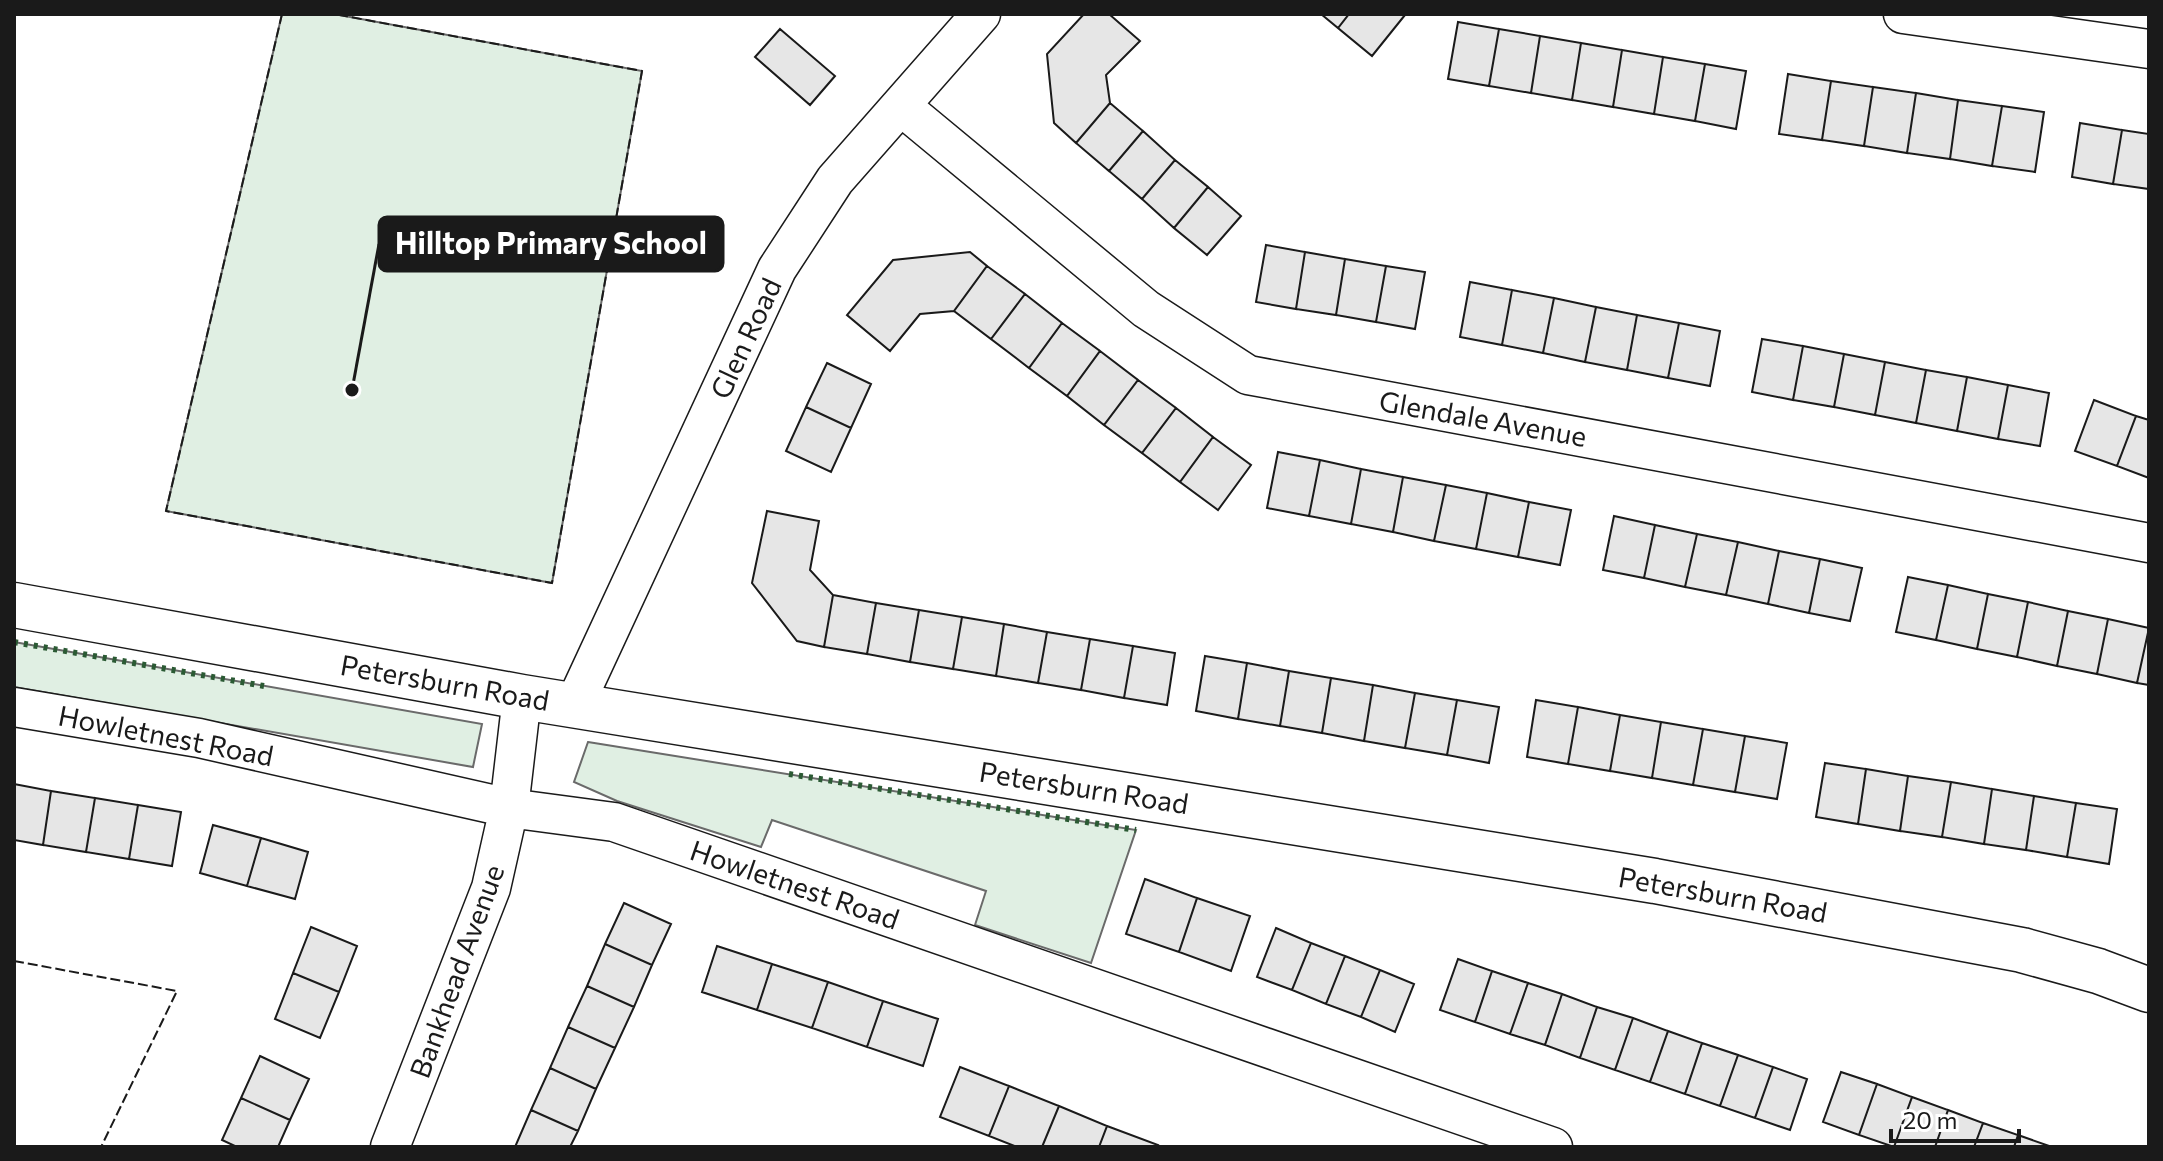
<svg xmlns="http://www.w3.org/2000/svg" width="2163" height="1161" font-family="Commissioner,sans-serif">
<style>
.green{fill:#e0efe3;stroke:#6a6a6a;stroke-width:2}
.building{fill:#e6e6e6;stroke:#1a1a1a;stroke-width:2}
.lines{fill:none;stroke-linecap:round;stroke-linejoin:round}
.minor-casing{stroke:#1a1a1a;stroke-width:41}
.secondary-casing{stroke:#1a1a1a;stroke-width:47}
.minor{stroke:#fff;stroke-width:38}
.secondary{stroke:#fff;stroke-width:44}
.hedge{stroke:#2b5a34;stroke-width:6;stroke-dasharray:4 6;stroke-linecap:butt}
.fence{stroke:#1a1a1a;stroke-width:2;stroke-dasharray:10 4;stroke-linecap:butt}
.labels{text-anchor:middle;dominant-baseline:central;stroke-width:6;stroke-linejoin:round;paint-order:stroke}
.street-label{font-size:28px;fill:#1a1a1a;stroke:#fff}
.leader{fill:none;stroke:#1a1a1a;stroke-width:3}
.callout-dot{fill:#1a1a1a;stroke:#fff;stroke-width:3}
.callout{fill:#1a1a1a;stroke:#1a1a1a;stroke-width:3}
.callout-label{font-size:30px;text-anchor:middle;font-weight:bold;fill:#fff}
</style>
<rect width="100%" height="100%" fill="#fff"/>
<!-- green -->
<path class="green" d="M282,14H334L642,71L552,583L166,511Z
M14,642L482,724L473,767L14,687Z
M588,742L1136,830L1091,963L975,925L986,891L772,820L761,847L617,801L574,782Z"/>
<!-- building -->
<path class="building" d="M1084,14H1109L1140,41L1106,75L1110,103L1076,143L1054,123L1047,54Z
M1321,14H1349L1338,28Z
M1349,14H1404L1405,15L1372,56L1338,28Z
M1458,22L1499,29L1489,86L1448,79Z
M780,29L835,76L810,105L755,57Z
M1499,29L1540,36L1531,93L1489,86Z
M1540,36L1581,43L1572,100L1531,93Z
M1581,43L1622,50L1613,107L1572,100Z
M1622,50L1663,57L1654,114L1613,107Z
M1663,57L1705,64L1695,121L1654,114Z
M1705,64L1746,71L1736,129L1695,121Z
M1788,74L1831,81L1822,140L1779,134Z
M1831,81L1873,87L1864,146L1822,140Z
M1873,87L1916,93L1907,153L1864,146Z
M1916,93L1958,100L1950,159L1907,153Z
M1958,100L2002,106L1992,166L1950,159Z
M1110,103L1143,131L1109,171L1076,143Z
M2002,106L2044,112L2035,172L1992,166Z
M2080,123L2122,130L2113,184L2072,177Z
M2122,130L2149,134V189L2113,184Z
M1143,131L1175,160L1142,199L1109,171Z
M1175,160L1208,187L1174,228L1142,199Z
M1208,187L1241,216L1207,255L1174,228Z
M1266,245L1305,252L1296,309L1256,302Z
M970,252L987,266L954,311L920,314L890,351L847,315L893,260Z
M1305,252L1345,259L1336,315L1296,309Z
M1345,259L1386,266L1376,322L1336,315Z
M987,266L1025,294L991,339L954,311Z
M1386,266L1425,272L1415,329L1376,322Z
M1470,282L1512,290L1502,345L1460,337Z
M1512,290L1554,298L1543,353L1502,345Z
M1025,294L1062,323L1029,368L991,339Z
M1554,298L1596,307L1585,362L1543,353Z
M1596,307L1637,315L1627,370L1585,362Z
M1637,315L1679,323L1668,378L1627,370Z
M1062,323L1100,351L1067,396L1029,368Z
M1679,323L1720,331L1710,386L1668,378Z
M1762,339L1803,346L1793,400L1752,392Z
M1803,346L1844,354L1834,407L1793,400Z
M1100,351L1138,380L1104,425L1067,396Z
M1844,354L1885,362L1875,415L1834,407Z
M1885,362L1926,370L1916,423L1875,415Z
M827,363L871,384L851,428L806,407Z
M1926,370L1967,377L1957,431L1916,423Z
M1967,377L2008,385L1998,439L1957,431Z
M1138,380L1176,408L1142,453L1104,425Z
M2008,385L2049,393L2040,446L1998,439Z
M2094,400L2136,416L2117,466L2075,451Z
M806,407L851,428L831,472L786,451Z
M1176,408L1213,437L1180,482L1142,453Z
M2136,416L2149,420V478L2117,466Z
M1213,437L1251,465L1218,510L1180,482Z
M1278,452L1320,460L1309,516L1267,508Z
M1320,460L1361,469L1351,524L1309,516Z
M1361,469L1403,477L1393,532L1351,524Z
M1403,477L1446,485L1434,541L1393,532Z
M1446,485L1487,493L1476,549L1434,541Z
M1487,493L1529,502L1518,557L1476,549Z
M1529,502L1571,510L1560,565L1518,557Z
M767,511L819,521L810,570L833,595L824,647L797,641L752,583Z
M1614,516L1655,525L1644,578L1603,570Z
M1655,525L1697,534L1685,587L1644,578Z
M1697,534L1738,542L1726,595L1685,587Z
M1738,542L1779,551L1768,604L1726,595Z
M1779,551L1820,559L1809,613L1768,604Z
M1820,559L1862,568L1850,621L1809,613Z
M1908,577L1948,585L1936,640L1896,632Z
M1948,585L1988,594L1977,649L1936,640Z
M1988,594L2028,602L2017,657L1977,649Z
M833,595L876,603L867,654L824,647Z
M2028,602L2068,611L2057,666L2017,657Z
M876,603L919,610L910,662L867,654Z
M919,610L962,617L953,669L910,662Z
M2068,611L2108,619L2097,674L2057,666Z
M962,617L1004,624L996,676L953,669Z
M2108,619L2149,628L2137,683L2097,674Z
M1004,624L1047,632L1038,683L996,676Z
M2149,628V685L2137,683Z
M1047,632L1090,639L1081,690L1038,683Z
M1090,639L1133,646L1124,698L1081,690Z
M1133,646L1175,653L1167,705L1124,698Z
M1205,656L1247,663L1238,719L1196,711Z
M1247,663L1289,671L1280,726L1238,719Z
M1289,671L1331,678L1322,733L1280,726Z
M1331,678L1373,685L1364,741L1322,733Z
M1373,685L1415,693L1405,748L1364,741Z
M1415,693L1457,700L1447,755L1405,748Z
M1457,700L1499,707L1489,763L1447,755Z
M1536,700L1578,707L1568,764L1527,757Z
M1578,707L1620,715L1610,771L1568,764Z
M1620,715L1661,722L1652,778L1610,771Z
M1661,722L1703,729L1693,785L1652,778Z
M1703,729L1745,736L1735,792L1693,785Z
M1745,736L1787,743L1777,799L1735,792Z
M1825,763L1866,769L1858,824L1816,817Z
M1866,769L1908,776L1900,831L1858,824Z
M1908,776L1951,782L1942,837L1900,831Z
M1951,782L1992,789L1984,844L1942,837Z
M14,784L51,791L43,845L14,840Z
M1992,789L2034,796L2026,850L1984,844Z
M51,791L95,798L86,852L43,845Z
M2034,796L2076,803L2067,857L2026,850Z
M95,798L138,805L129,859L86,852Z
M2076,803L2117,809L2109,864L2067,857Z
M138,805L181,812L172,866L129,859Z
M213,825L261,838L247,886L200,873Z
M261,838L308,852L295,899L247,886Z
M1145,879L1197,898L1179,952L1126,934Z
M1197,898L1250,916L1231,971L1179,952Z
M624,903L671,924L652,965L605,944Z
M311,927L357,946L339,992L293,973Z
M1276,928L1311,943L1292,990L1257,977Z
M1311,943L1345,956L1326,1004L1292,990Z
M605,944L652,965L634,1007L587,986Z
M717,946L772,964L757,1010L702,992Z
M1345,956L1380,970L1361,1017L1326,1004Z
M1458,959L1492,971L1475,1022L1440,1010Z
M772,964L828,982L812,1028L757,1010Z
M1380,970L1414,984L1395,1032L1361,1017Z
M1492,971L1528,983L1510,1034L1475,1022Z
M293,973L339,992L320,1038L275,1019Z
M828,982L883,1001L867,1047L812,1028Z
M1528,983L1562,994L1545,1045L1510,1034Z
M587,986L634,1007L615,1048L568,1027Z
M1562,994L1597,1007L1580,1058L1545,1045Z
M883,1001L938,1019L923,1066L867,1047Z
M1597,1007L1633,1018L1615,1070L1580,1058Z
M1633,1018L1668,1031L1650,1082L1615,1070Z
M568,1027L615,1048L596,1089L550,1068Z
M1668,1031L1702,1043L1685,1094L1650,1082Z
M1702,1043L1738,1055L1720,1106L1685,1094Z
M1738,1055L1773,1067L1755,1118L1720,1106Z
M260,1056L309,1079L290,1120L241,1098Z
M960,1067L1009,1086L989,1136L940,1117Z
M1773,1067L1807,1079L1790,1130L1755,1118Z
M550,1068L596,1089L578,1131L531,1110Z
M1841,1072L1877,1084L1859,1135L1823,1122Z
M1877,1084L1912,1097L1894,1147L1859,1135Z
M1009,1086L1059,1106L1042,1147H1017L989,1136Z
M1912,1097L1948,1110L1935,1147H1894Z
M241,1098L290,1120L278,1147H237L222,1140Z
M1059,1106L1107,1126L1099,1147H1042Z
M531,1110L578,1131L570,1147H515Z
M1948,1110L1983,1123L1974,1147H1935Z
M1983,1123L2018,1135L2014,1147H1974Z
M1107,1126L1158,1145L1157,1147H1099Z
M2018,1135L2052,1147H2014Z"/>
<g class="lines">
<!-- minor casing -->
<g class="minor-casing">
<path id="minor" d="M1903,14L2149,49
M901,106L1146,309L1248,375L2149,543
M575,704L777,269L835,180L981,14
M14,707L199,738L509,808L614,822L1553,1147
M390,1147L491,888L509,808L522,697"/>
</g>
<!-- secondary casing -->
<g class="secondary-casing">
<path id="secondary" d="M14,605L522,697L1655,881L2022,950L2098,971L2149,990"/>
</g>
<!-- minor -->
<use href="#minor" class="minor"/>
<!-- secondary -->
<use href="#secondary" class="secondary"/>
<!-- hedge -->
<path class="hedge" d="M14,642L264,686
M789,774L1136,830"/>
<!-- fence -->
<path class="fence" d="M282,14L166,511L552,583L642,71L334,14
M14,961L177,991L101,1147"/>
</g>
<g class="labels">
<!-- street labels -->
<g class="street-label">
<text transform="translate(745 338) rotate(-65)">Glen Road</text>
<text transform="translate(1483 418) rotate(10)">Glendale Avenue</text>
<text transform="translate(445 682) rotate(10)">Petersburn Road</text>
<text transform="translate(166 735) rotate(11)">Howletnest Road</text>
<text transform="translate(1084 787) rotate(9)">Petersburn Road</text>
<text transform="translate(795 884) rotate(19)">Howletnest Road</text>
<text transform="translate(1723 894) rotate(10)">Petersburn Road</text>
<text transform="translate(456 971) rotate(-70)">Bankhead Avenue</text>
</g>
</g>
<!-- callouts -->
<path class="leader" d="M352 390L379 244"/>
<circle class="callout-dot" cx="352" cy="390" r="8"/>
<rect class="callout" x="379" y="217" width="344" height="54" rx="8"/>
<g class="callout-label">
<text x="551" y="254">Hilltop Primary School</text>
</g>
<!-- border -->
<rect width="2163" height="1161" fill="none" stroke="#1a1a1a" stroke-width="32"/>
<!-- scale -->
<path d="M1891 1129v12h128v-12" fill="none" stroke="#1a1a1a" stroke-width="4"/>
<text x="1903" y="1129" font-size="24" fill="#1a1a1a" stroke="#ffffff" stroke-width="6" paint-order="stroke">20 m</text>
</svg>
